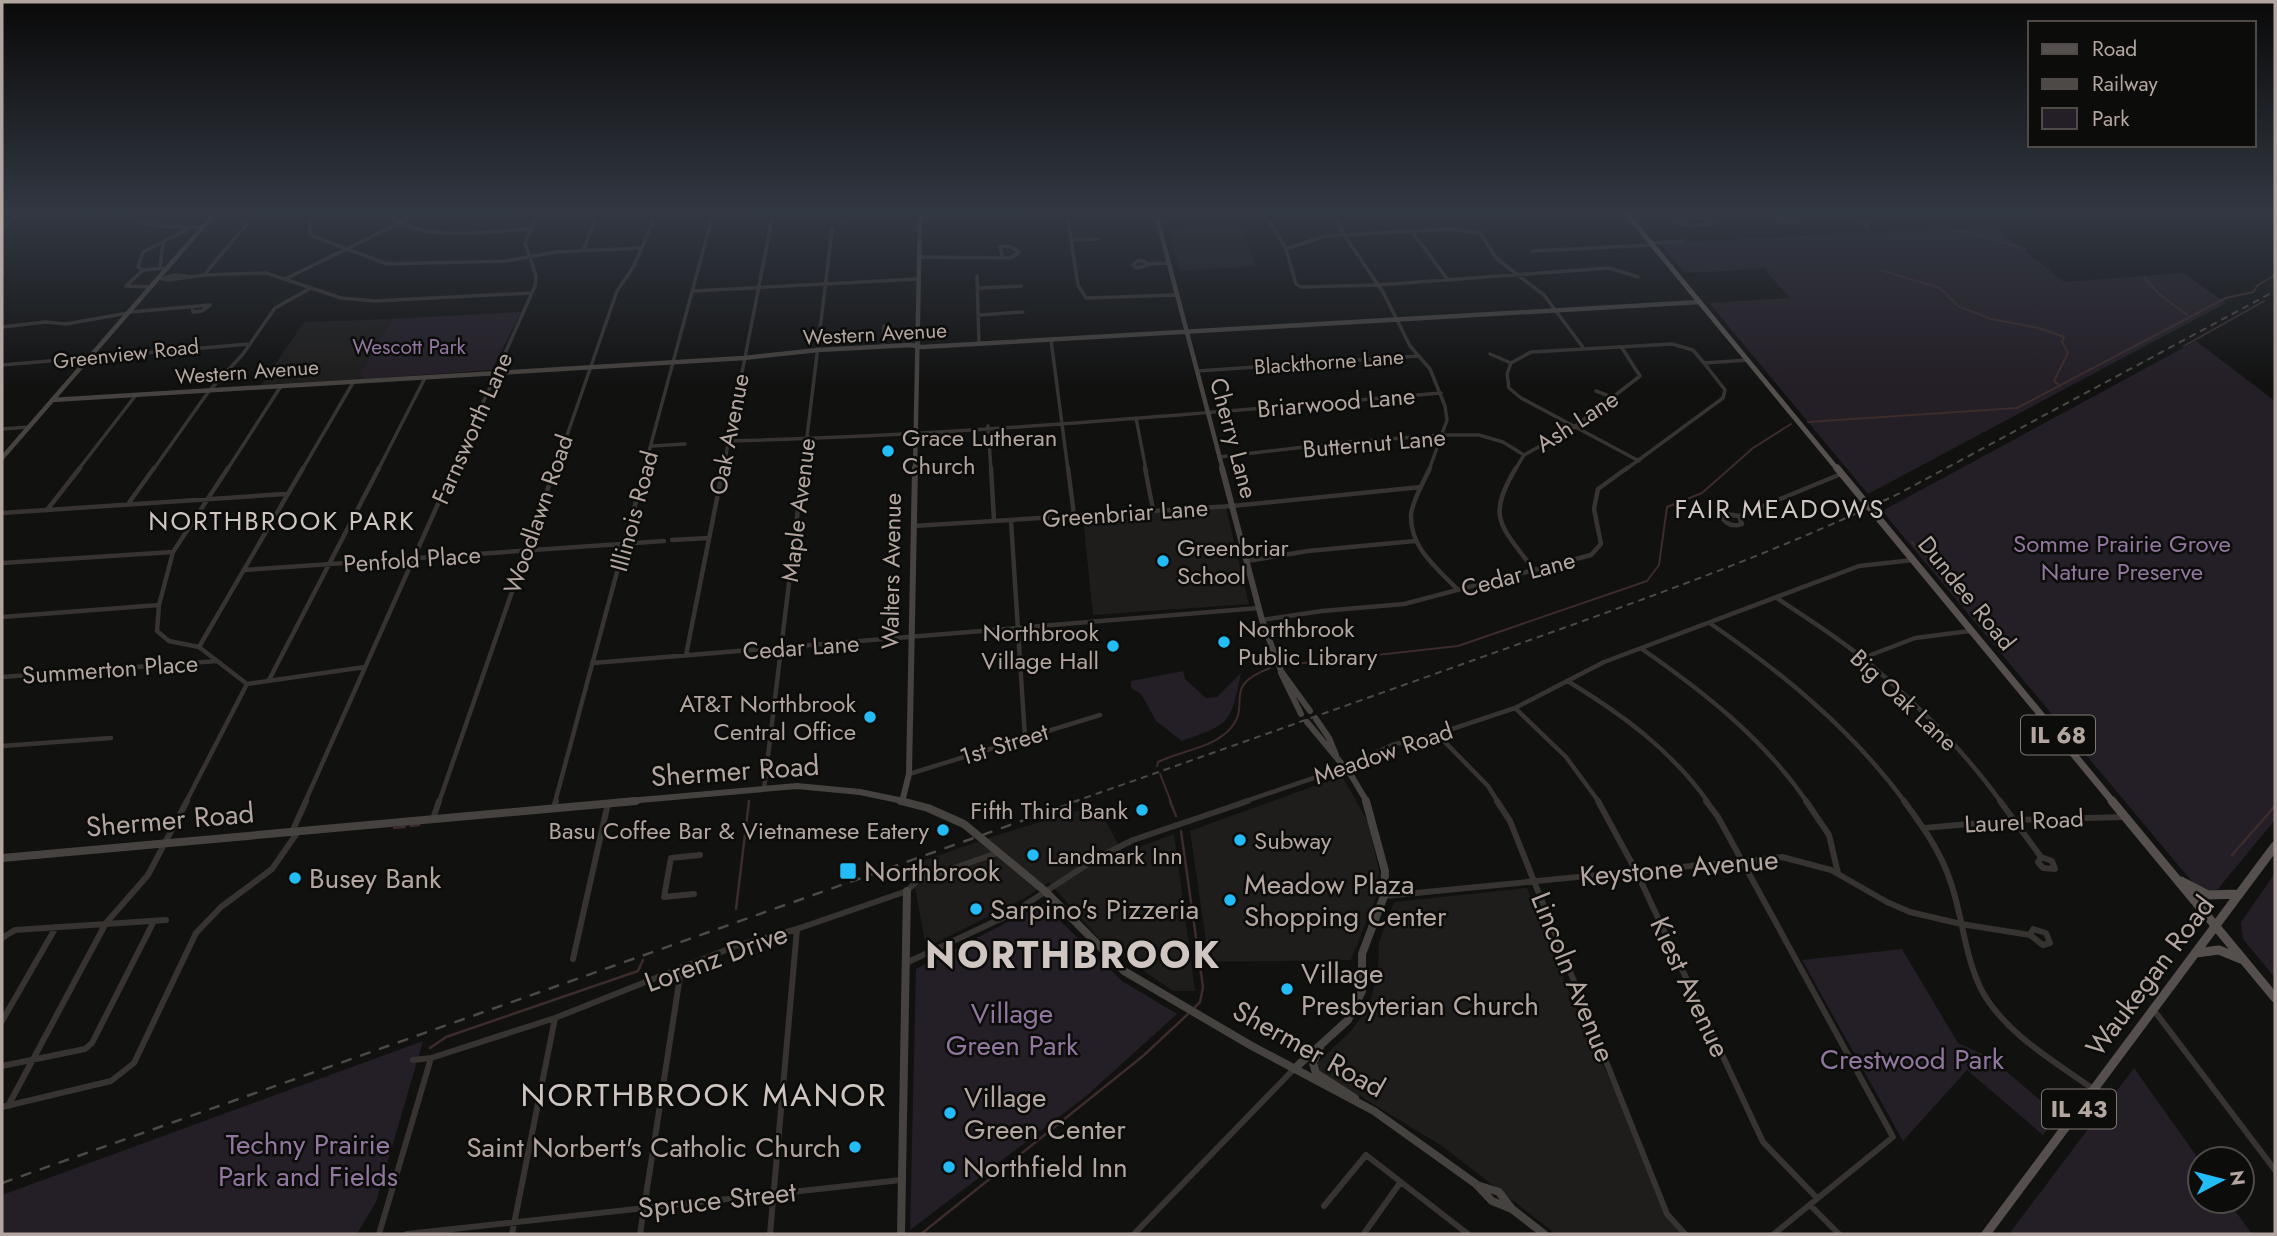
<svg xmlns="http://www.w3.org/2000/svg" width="2277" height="1236" font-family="Jost,sans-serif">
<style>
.built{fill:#1e1d1c}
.green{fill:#241e26}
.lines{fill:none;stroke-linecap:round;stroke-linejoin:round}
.stream-far1{stroke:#3c2c2b;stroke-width:2}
.stream{stroke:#3c2c2b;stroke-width:2.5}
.street-far2{stroke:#363331;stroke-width:3.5}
.street-far1{stroke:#363331;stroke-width:4.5}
.street{stroke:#363331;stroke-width:6}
.secondary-far2{stroke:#46423f;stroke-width:4.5}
.secondary-far1{stroke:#46423f;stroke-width:6}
.secondary{stroke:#46423f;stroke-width:8}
.primary-far2{stroke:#55504d;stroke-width:5}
.primary-far1{stroke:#55504d;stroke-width:7}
.primary{stroke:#55504d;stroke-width:9}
.rail-far1{stroke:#4d4946;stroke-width:2;stroke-dasharray:7 5;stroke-linecap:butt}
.rail{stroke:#4d4946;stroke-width:2.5;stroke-dasharray:11 9;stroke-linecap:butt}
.poi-dot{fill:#23bcf6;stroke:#0c0c0b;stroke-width:2.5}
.labels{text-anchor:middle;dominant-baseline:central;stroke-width:5;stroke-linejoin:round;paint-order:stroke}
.far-street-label{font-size:21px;fill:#b3a6a0;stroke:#0c0c0b}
.far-park-label{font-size:21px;fill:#91779f;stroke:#0c0c0b}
.shield{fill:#0c0c0b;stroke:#817873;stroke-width:2}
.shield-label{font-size:23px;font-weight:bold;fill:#b3a6a0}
.street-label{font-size:24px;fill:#b3a6a0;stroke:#0c0c0b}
.poi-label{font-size:24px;fill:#b3a6a0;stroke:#0c0c0b;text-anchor:start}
.park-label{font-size:24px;fill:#91779f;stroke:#0c0c0b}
.neighbourhood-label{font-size:26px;letter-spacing:2px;fill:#cfc6c1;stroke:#0c0c0b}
.near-street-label{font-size:28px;fill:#b3a6a0;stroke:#0c0c0b}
.near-poi-label{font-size:28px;fill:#b3a6a0;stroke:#0c0c0b;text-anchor:start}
.near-park-label{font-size:28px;fill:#91779f;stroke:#0c0c0b}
.near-neighbourhood-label{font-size:32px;letter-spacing:2px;fill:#cfc6c1;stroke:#0c0c0b}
.near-district-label{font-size:38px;font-weight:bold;letter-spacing:2px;fill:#cfc6c1;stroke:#0c0c0b}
</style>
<rect width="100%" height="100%" fill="#111110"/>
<!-- built -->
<path class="built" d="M1241,226L1256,266L1180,271L1169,231Z
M392,319L360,372L363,379L261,385L304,322Z
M1226,508L1249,604L1093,615L1083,518Z
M1342,776L1368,822L1379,870L1377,895L1351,960L1209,962L1190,831Z
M1097,805L1123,853L1174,834L1195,991H1173L1102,942L1049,882L1025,898L926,948L911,865L997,835Z
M1527,888L1570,995L1616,1093L1663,1211L1681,1234H1556L1442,1146L1317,1070L1318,1062L1349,1033L1369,1008L1378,969L1379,942L1394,902Z"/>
<!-- green -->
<path class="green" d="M1995,227L2064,282L2183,273L2226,303L1868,494L1709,303L1790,298L1764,269L1794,267L1685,273L1660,243Z
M521,312L492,370L363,379L360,372L392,319Z
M2196,341L2275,401V820L2213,895L2199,890L1882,511Z
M1183,671L1185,679L1206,698L1217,697L1241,673C1230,724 1232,723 1182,741L1156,721L1141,694L1131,688V681Z
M2275,873V978L2243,939L2241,922Z
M1043,904L1122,981L1177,1014L1084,1098L910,1230L916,969Z
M1902,949L1958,1043L1989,1057L2058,1115L2043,1135L1967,1070L1903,1141L1802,960Z
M423,1041L376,1202L357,1234H2V1195Z
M2134,1068L2200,1161V1201H2228L2252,1234H2009Z"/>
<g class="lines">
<!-- stream-far1 -->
<path class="stream-far1" d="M1950,230L1971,233L2025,249
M1880,270L1940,288L1958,306L1991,319L2039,328L2064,337L2062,342L2068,353L2054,381L2058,384
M2144,277L2159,294L2187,315
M2184,346L2264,301
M1808,422L2017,408L2226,298L2253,292L2258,285L2275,275
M1912,542L1920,552
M1286,665L1458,646L1647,581L1659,565L1667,507L1702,493L1753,448L1791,424
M1157,766L1158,762C1180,751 1211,748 1228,731C1255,704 1218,688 1270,668
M1160,774L1171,802"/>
<!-- stream -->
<path class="stream" d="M1170,801L1176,816
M411,826L419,825
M394,828L405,827
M1181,831L1203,987L1200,1002L1195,1007
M2232,855L2275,806
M736,909L749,801
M430,1048L446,1037L638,971L643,960
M921,1234L1143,1056L1188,1014"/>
<!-- street-far2 -->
<path class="street-far2" d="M81,214H100
M119,214L156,226L203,227
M318,214L310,224V235L387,264L506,261L556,252L641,248
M385,214C424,243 483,232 529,229
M835,214L834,217L841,221
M1067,214L1078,285L1086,298L1177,295
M1265,214L1286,249L1296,284L1301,287L1378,285L1609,268L1638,277
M1334,214L1344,235L1383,292L1410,346L1430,369L1445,406L1447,420L1429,470
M1666,214C1678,230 1693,225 1712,224L1702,218L1671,220
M1767,214L1771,217
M1839,214L1845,219H1854
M1848,214L1868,227
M1936,214H1939
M1792,216L1800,220L1787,223L1771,217Z
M920,219L1020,214
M2,228L17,214
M1413,233L1448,280
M1072,240L1098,239
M1651,243L1684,241
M1286,249L1325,236L1451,229L1480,233L1497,259L1544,295L1582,346
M583,251L597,214
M1532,251L1652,245
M919,257L1010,258L1019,253C1014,246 1008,245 1000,247L1002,255
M1137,261H1144L1148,265L1137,268L1133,265Z
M1148,264L1168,263
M160,268L163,242
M2,269V275
M143,270L138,267L143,252L190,228
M204,275L255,214
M977,276L979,344
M159,278L168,280L204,275L266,273L341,298L375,301L532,293
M165,278L174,275L186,276
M285,279L418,214
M151,287L126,286L143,270L168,268
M978,288L1021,286
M693,291L918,279
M130,312L210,305L202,311L193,312L192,308
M979,315L1023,312
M2,327L45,322L66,324L128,313
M1051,340L1068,470
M883,346L884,326
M1490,354L1511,363
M2,365L249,344
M1197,371L1418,356
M1596,391L1614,398
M1136,418L1146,470
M988,426L991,470
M2,429L29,427
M729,441C967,435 1204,413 1441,393
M652,446L685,444
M1219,457L1348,442L1443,435H1479L1503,442L1524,455
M1639,461L1521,398L1509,388L1507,374L1511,363L1531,352L1672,344L1693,350L1704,363L1748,360
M78,470L136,395
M153,470L209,391L243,354L275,308L309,289
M227,470L281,386
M302,470L354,381
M378,470L425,378
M453,470L535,286L536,276L525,243L538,214
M555,470L617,291L634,266L656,214
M644,470L713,214
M723,470L773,214
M803,470L832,230
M1515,470L1524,455L1573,428L1640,376L1622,348
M1625,470L1723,398L1725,390L1704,363"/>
<!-- street-far1 -->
<path class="street-far1" d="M228,468L173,552L159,605L157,631L169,641L199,647L247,684L365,667
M991,468L994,520
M1068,468L1074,515
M1145,468L1153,510
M1430,468C1424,481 1412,501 1411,515C1410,548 1436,567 1457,589
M1516,468C1485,519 1502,526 1533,569
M128,504L154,468
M47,510L80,468
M2,513L285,494
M1726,514L1739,516L1742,524C1734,527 1728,525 1723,519Z
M1739,516L1841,474
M1011,521L1025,738
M913,526L1232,506L1421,487
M672,540L709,538
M1247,561L1308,551L1415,541
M2,563L173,552
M244,570L664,541
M1777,598C1806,618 1838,637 1865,660C1915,702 1963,749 2001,802
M2,617L159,605
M1262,620L1322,611L1404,604L1591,555L1601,544L1594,509L1598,489L1627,468
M1711,624C1784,674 1852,730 1905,802
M199,647L303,468
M1642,649C1704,692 1764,739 1807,802
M686,655L723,468
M1863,658L1915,638L1970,631
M593,663L1259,608
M2,677L217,661
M269,680L379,468
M1569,682C1623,715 1671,750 1708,802
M1515,708L1566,757L1599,802
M1437,734L1488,786L1498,802
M2,746L111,738
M909,774L1100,715
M764,789L803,468
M186,802L247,684
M305,802L454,468
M439,802L555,468
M555,802L645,468
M1243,802L1343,768L1392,745L1437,734L1515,708L1604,662L1859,566L1913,560"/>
<!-- street -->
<path class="street" d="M1497,801L1510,821L1667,1214L1685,1234
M1598,801L1636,871L1763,1142L1817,1198
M1706,801L1718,817L1893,1137L1774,1234
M1806,801L1829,835L1838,873
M1904,801C1923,827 1941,852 1951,883C1963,919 1965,958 1982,991C2006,1034 2054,1061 2093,1089
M2000,801L2041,857
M554,807L556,801
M433,819L439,801
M1924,828L2014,820L2124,817
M292,832L306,801
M2041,857L2052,861L2055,869L2043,868L2038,862Z
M694,894L664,897L671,858L700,855
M1385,896L1782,857L1831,870L1887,902L1910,912L1961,924L2030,935
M2033,929L2046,933L2050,943L2043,945L2030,935Z
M2,938L15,930L166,920
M573,959L608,803
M906,963L1011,914L1097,858L1133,840L1248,801
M2153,1009L2275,1170
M2,1021L56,927
M413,1060L431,1058L555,1018L736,946L797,929L907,891L917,881L997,853
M2,1066L85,1049L92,1043L154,921
M8,1106L106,923L148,875L187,801
M2,1107L111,1081L134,1063L196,933L221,907L272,869L297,833
M1810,1205L1839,1234
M1324,1206L1366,1155L1468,1234
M1365,1232L1400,1183
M379,1234L431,1058
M407,1234L901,1180
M512,1234L555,1018
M640,1234L681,970
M770,1234L797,929
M1134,1234L1293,1070"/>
<!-- secondary-far2 -->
<path class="secondary-far2" d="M1156,214L1223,470
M52,400L744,358L818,350L911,345L922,347L1700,302
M2,458L214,214
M915,470L920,214"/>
<!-- secondary-far1 -->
<path class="secondary-far1" d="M1222,468L1262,620L1281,671L1310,711
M1281,673L1301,714
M1316,719L1329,738L1336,755
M1307,722L1351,775L1367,802
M617,802L797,786L860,792L908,802
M902,802L909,774L915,468"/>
<!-- secondary -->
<path class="secondary" d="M901,801L928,808L964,824L1045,891L1124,971L1250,1045L1374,1111L1476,1184L1492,1201L1512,1209
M2,858L636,801
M1321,1045L1313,1063L1316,1073L1355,1098
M1294,1069L1348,1020L1362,991V954L1384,896L1385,871L1366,801
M1477,1185L1499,1192L1512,1209L1544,1234
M901,1234L907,891"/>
<!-- primary-far2 -->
<path class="primary-far2" d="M1627,214L1838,470"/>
<!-- primary-far1 -->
<path class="primary-far1" d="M1837,468L2113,802"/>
<!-- primary -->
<path class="primary" d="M2112,801L2275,998
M2181,881L2208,895L2238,894
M2196,953L2219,950L2241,959
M1986,1234L2275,846"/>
<!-- rail-far1 -->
<path class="rail-far1" d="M1073,802C1216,752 1359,701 1502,650C1636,602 1771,555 1900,493L2275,291"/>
<!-- rail -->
<path class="rail" d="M2,1183L1078,801"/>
</g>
<!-- sky -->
<linearGradient id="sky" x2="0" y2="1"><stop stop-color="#090909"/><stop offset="0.55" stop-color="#323842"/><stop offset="1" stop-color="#323842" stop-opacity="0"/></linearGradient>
<rect width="2277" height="387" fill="url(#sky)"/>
<!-- markers -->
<g class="poi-dot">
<circle cx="888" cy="451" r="7"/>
<circle cx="1163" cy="561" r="7"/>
<circle cx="1224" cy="642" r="7"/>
<circle cx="1113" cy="646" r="7"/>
<circle cx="870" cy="717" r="7"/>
<circle cx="1142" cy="810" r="7"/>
<circle cx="943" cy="830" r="7"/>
<circle cx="1240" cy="840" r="7"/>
<circle cx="1033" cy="855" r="7"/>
<rect x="839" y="862" width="18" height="18" rx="3.5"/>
<circle cx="295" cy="878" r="7"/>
<circle cx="1230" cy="900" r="7"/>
<circle cx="976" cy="909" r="7"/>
<circle cx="1287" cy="989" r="7"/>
<circle cx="950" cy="1113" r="7"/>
<circle cx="855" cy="1147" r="7"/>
<circle cx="949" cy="1167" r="7"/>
</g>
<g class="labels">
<!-- far-street labels -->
<g class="far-street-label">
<text transform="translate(875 334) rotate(-3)">Western Avenue</text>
<text transform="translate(126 354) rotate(-6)">Greenview Road</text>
<text transform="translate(1329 362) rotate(-4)">Blackthorne Lane</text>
<text transform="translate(247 372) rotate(-4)">Western Avenue</text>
</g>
<!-- far-park labels -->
<g class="far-park-label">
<text x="409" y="347">Wescott Park</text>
</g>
<!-- shield labels -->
<g class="shield">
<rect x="2021" y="715.5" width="74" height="39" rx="5"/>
<rect x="2042" y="1089.5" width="74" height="39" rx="5"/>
</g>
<g class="shield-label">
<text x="2058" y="735">IL 68</text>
<text x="2079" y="1109">IL 43</text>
</g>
<!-- street labels -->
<g class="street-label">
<text transform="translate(1336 402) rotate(-5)">Briarwood Lane</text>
<text transform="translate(1577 421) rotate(-33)">Ash Lane</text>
<text transform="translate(472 428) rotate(-66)">Farnsworth Lane</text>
<text transform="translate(729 434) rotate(-79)">Oak Avenue</text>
<text transform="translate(1234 438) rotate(75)">Cherry Lane</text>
<text transform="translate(1374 443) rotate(-5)">Butternut Lane</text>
<text transform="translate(798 510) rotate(-83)">Maple Avenue</text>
<text transform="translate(634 511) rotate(-75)">Illinois Road</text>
<text transform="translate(1125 513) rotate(-4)">Greenbriar Lane</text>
<text transform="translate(538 514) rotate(-71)">Woodlawn Road</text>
<text transform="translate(412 559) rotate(-4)">Penfold Place</text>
<text transform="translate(891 571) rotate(-89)">Walters Avenue</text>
<text transform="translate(1518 574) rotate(-15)">Cedar Lane</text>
<text transform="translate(1967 593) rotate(51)">Dundee Road</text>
<text transform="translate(801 647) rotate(-4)">Cedar Lane</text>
<text transform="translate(110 669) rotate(-4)">Summerton Place</text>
<text transform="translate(1904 700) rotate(43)">Big Oak Lane</text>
<text transform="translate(1004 744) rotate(-17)">1st Street</text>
<text transform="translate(1383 753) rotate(-19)">Meadow Road</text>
<text transform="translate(2024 821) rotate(-3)">Laurel Road</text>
</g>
<!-- poi labels -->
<g class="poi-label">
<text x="902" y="437">Grace Lutheran<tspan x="902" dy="28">Church</tspan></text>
<text x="1177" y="547">Greenbriar<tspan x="1177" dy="28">School</tspan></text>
<text x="1238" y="628">Northbrook<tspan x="1238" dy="28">Public Library</tspan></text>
<text x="1099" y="632" text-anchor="end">Northbrook<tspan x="1099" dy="28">Village Hall</tspan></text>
<text x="856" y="703" text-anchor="end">AT&amp;T Northbrook<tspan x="856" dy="28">Central Office</tspan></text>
<text x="1128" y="810" text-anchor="end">Fifth Third Bank</text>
<text x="929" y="830" text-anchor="end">Basu Coffee Bar &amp; Vietnamese Eatery</text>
<text x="1254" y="840">Subway</text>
<text x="1047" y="855">Landmark Inn</text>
</g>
<!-- park labels -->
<g class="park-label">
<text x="2122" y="543">Somme Prairie Grove<tspan x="2122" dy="28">Nature Preserve</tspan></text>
</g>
<!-- neighbourhood labels -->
<g class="neighbourhood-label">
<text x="1780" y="509">FAIR MEADOWS</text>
<text x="282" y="521">NORTHBROOK PARK</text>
</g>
<!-- near-street labels -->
<g class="near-street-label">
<text transform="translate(735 771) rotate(-4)">Shermer Road</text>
<text transform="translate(170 820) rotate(-5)">Shermer Road</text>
<text transform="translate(1679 868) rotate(-5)">Keystone Avenue</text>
<text transform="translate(716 958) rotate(-20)">Lorenz Drive</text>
<text transform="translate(2150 976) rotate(-53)">Waukegan Road</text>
<text transform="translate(1573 977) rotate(68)">Lincoln Avenue</text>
<text transform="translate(1690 987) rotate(65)">Kiest Avenue</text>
<text transform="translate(1309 1049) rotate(29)">Shermer Road</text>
<text transform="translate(717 1200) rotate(-6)">Spruce Street</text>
</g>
<!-- near-poi labels -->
<g class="near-poi-label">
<text x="864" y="871">Northbrook</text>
<text x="309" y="878">Busey Bank</text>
<text x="1244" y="884">Meadow Plaza<tspan x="1244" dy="32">Shopping Center</tspan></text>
<text x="990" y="909">Sarpino's Pizzeria</text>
<text x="1301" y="973">Village<tspan x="1301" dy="32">Presbyterian Church</tspan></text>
<text x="964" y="1097">Village<tspan x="964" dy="32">Green Center</tspan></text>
<text x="841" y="1147" text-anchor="end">Saint Norbert's Catholic Church</text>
<text x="963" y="1167">Northfield Inn</text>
</g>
<!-- near-park labels -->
<g class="near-park-label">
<text x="1012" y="1013">Village<tspan x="1012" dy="32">Green Park</tspan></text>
<text x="1912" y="1059">Crestwood Park</text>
<text x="308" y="1144">Techny Prairie<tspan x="308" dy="32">Park and Fields</tspan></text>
</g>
<!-- near-neighbourhood labels -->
<g class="near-neighbourhood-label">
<text x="704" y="1095">NORTHBROOK MANOR</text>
</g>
<!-- near-district labels -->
<g class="near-district-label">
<text x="1073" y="954">NORTHBROOK</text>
</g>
</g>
<!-- border -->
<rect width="2277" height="1236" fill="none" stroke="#b3a6a0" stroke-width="7"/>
<!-- legend -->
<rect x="2028" y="21" width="228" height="126" fill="#0c0c0b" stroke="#4f4a47" stroke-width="2"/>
<rect x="2042" y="44" width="35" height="10" fill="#55504d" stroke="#4f4a47" stroke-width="2"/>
<text x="2092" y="56" font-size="21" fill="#b3a6a0">Road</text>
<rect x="2042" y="79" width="35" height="10" fill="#4d4946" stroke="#4f4a47" stroke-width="2"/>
<text x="2092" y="91" font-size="21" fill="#b3a6a0">Railway</text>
<rect x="2042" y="108" width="35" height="21" fill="#241e26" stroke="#4f4a47" stroke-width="2"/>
<text x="2092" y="126" font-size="21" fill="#b3a6a0">Park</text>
<!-- north arrow -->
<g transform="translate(2221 1180) rotate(83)"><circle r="33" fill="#0c0c0b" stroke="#4f4a47" stroke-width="2"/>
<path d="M0-5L12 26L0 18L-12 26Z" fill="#23bcf6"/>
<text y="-10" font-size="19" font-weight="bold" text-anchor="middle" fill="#b3a6a0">N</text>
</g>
</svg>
